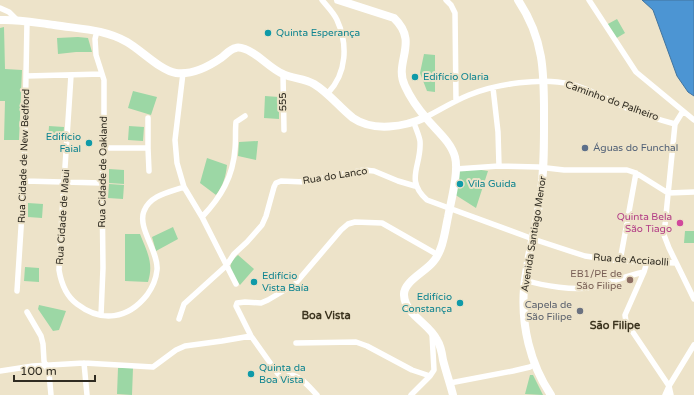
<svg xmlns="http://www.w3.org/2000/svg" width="694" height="395" font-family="'Varela Round',sans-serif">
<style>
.green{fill:#9cd7a5}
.water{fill:#4c95d3;stroke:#43759e}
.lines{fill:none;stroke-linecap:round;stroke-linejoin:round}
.street{stroke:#fff;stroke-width:5.5}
.secondary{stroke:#fff;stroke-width:8}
.culture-dot{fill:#0f9aa8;stroke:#ede3c9;stroke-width:1.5}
.service-dot{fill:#5c6f8a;stroke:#ede3c9;stroke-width:1.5}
.hotel-dot{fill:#d1479c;stroke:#ede3c9;stroke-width:1.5}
.education-dot{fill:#8d6e63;stroke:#ede3c9;stroke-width:1.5}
.worship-dot{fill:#6b7280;stroke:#ede3c9;stroke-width:1.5}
.labels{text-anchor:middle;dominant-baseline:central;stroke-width:4;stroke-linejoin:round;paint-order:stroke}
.culture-label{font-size:10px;fill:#0d838f;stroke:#ede3c9;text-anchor:start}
.street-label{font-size:10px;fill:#2f2b21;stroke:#ede3c9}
.service-label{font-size:10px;fill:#4e5e75;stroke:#ede3c9;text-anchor:start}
.hotel-label{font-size:10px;fill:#b23c85;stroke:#ede3c9;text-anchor:end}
.education-label{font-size:10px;fill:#785e54;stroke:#ede3c9;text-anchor:end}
.worship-label{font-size:10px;fill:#5b616d;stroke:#ede3c9;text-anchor:end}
.neighbourhood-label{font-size:11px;font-weight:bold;fill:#3c341f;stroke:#ede3c9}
</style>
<rect width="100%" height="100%" fill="#ede3c9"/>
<!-- green -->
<path class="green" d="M617,19L625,33L615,39L606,25Z
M4,27L5,69L22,70L19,140H4L5,101H0V28Z
M78,37L88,38L92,52H76L58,54L57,38Z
M424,54L435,55V92L427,91L420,73Z
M133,91L157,97L151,115L128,108Z
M265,96L279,97V119L264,118Z
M49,126L64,127L63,141L48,140Z
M129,126L144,127L143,141L128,140Z
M258,141L256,160L238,156L239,142Z
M207,158L227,165C226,176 223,186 216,195L200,183Z
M109,169L124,170V184L109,183Z
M475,169L488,171L476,208L454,194L457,170Z
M109,184L124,185L123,199L108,198Z
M28,203L43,204L42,218L28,217Z
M173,227L178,239L156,251L152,237Z
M685,231H694V243H684Z
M125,234H140C147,252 154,263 148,282L125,281Z
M238,255L254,269L240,285C231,273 225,266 238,255Z
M25,267L39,268V282L24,281Z
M39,305L66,311L59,330L53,331L38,309Z
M118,368H133L132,395L117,394Z
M530,375H533L543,395L525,394Z"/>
<!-- water -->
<path class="water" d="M642,0H694V96L688,92L677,76L653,10Z"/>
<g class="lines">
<!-- street -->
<path class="street" d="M322,0C327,6 334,13 337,20C348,44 347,73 328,93
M446,0L451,5L455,13L456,101
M589,0L636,72L694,120
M0,8L9,12L17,20
M97,31L95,39L96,55L104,80V148L102,183L103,268L101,315
M183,73L175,140L177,163L184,187L202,217L236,284
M283,74L284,130
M71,75C67,140 62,205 59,270C61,282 66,296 77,304C102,323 128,319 147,295C152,288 156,280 157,270C159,252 137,228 144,211C150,195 170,192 184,187
M26,76L102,74
M493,88L498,132L499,166
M683,111L675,124L664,235L669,248L694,299
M426,117C440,110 454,101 469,95C496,84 542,77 570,84C591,89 609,101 629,109C644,115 660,120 675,124
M414,123C416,129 419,135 420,141C422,166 404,179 427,200L533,239L585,256L620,261L676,263
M104,148H148V118
M148,148L149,171
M456,169L499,166L538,167L564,170H627L636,173L668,193L694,192
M24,181L102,183
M202,217C221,197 233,177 235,149C236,140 235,131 236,122L245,116
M620,261L636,173
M647,262L644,272L625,315L626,322L669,386L671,395
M525,280C543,286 575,291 593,287C610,282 627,276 644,272
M17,291L24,181L27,22
M27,312L41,336L43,344L44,361L49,373L51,395
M179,319L184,304L226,266L234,254L247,242L262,225L266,216L274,187L276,183L281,181L305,182L364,170L374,171L398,181L415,186
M296,343L356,342L367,346L412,370L430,376
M84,363L87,395
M0,371L33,366L84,363L153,367L176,350L185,346L222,341L251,336
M450,383L513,371L530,367L535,364
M317,395C311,389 297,371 288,376C286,377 285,379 283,381L251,336L236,306L237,303L245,302L261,303L268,300L295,284L341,230L348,224L355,222L382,223L438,255
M411,395L430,376L434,370L432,334
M665,395L669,386L694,345"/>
<!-- secondary -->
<path class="secondary" d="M338,0L394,18C420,43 393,62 405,86C410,97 419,110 427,119C437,131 451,142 455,157C459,172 451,201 448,217C445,231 443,251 433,262C425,272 403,282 404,295C405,315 429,323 437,340C441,346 442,353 443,360C446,372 450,383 453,395
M518,0C546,42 544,77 544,125C544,150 544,174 540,198C536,228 527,258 524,288C521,325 530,364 551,395
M0,20C18,19 37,23 54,25C79,29 105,29 127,42C141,50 161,71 176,73C192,75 208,67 221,58C225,55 230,49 236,48C238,47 242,48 245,49C259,54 269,68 283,74C293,79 304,78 314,84C329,93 339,107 353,118C373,132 405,127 426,117"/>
</g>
<!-- markers -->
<g class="culture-dot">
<circle cx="268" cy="33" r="4"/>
<circle cx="415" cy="77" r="4"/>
<circle cx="89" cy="143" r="4"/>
<circle cx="460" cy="184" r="4"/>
<circle cx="254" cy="282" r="4"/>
<circle cx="460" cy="303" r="4"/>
<circle cx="251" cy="374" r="4"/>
</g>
<circle class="service-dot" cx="585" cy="148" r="4"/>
<circle class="hotel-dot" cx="680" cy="223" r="4"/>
<circle class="education-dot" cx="630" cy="280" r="4"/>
<circle class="worship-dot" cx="580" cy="311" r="4"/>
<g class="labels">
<!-- culture labels -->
<g class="culture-label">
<text x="276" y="33">Quinta Esperança</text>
<text x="423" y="77">Edifício Olaria</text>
<text x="81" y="137" text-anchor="end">Edifício<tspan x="81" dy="12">Faial</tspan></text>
<text x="468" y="184">Vila Guida</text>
<text x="262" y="276">Edifício<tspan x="262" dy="12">Vista Baía</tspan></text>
<text x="452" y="297" text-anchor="end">Edifício<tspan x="452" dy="12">Constança</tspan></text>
<text x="259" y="368">Quinta da<tspan x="259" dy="12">Boa Vista</tspan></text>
</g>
<!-- street labels -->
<g class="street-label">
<text transform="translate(612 101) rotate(20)">Caminho do Palheiro</text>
<text transform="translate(283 102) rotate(-91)">555</text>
<text transform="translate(24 156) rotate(-88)">Rua Cidade de New Bedford</text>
<text transform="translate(103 172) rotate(-89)">Rua Cidade de Oakland</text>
<text transform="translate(335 176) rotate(-9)">Rua do Lanco</text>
<text transform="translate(63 217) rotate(-86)">Rua Cidade de Maui</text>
<text transform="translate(534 234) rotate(-81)">Avenida Santiago Menor</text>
<text transform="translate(631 260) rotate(4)">Rua de Acciaolli</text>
</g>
<!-- service labels -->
<g class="service-label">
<text x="593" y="148">Águas do Funchal</text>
</g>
<!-- hotel labels -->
<g class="hotel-label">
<text x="672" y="217">Quinta Bela<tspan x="672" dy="12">São Tiago</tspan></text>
</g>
<!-- education labels -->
<g class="education-label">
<text x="622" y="274">EB1/PE de<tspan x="622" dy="12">São Filipe</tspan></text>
</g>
<!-- worship labels -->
<g class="worship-label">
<text x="572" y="305">Capela de<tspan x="572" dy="12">São Filipe</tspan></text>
</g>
<!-- neighbourhood labels -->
<g class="neighbourhood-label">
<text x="326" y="315">Boa Vista</text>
<text x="615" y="325">São Filipe</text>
</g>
</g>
<!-- scale -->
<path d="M14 375v6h81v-6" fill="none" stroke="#2f2b21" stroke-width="2"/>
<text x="20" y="375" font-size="12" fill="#2f2b21" stroke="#ede3c9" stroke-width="3" paint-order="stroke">100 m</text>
</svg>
